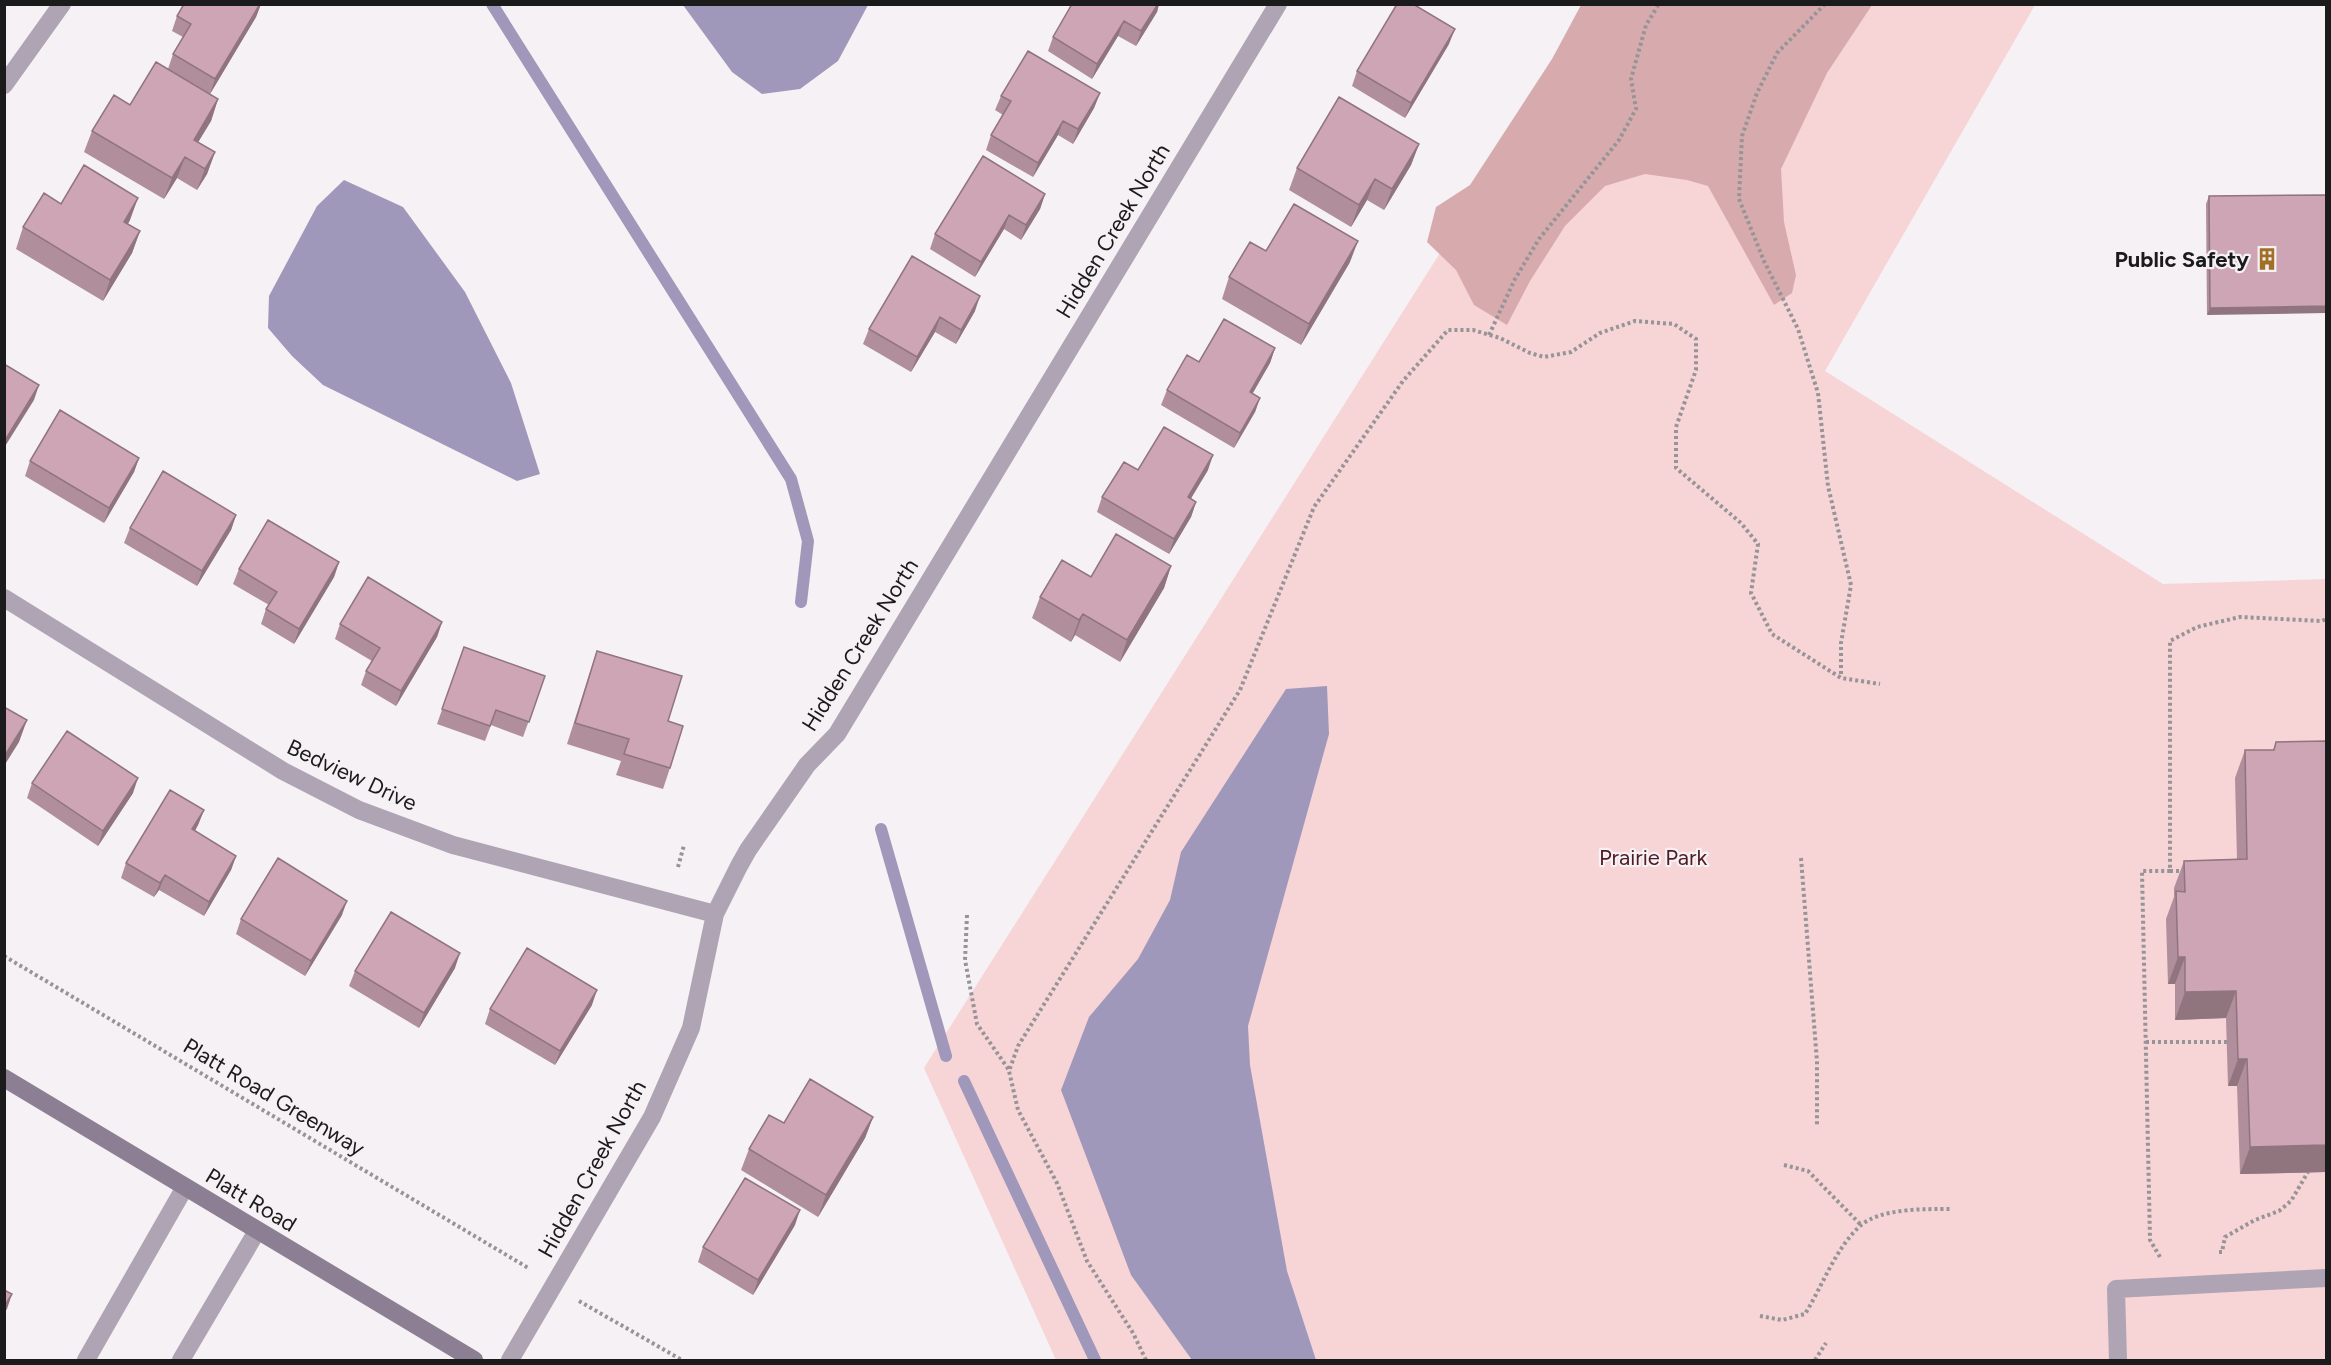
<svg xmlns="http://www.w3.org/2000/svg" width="2331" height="1365" font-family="Figtree,sans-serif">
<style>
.green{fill:#f7d4d6}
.forest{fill:#d7abae}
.water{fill:#a098bb}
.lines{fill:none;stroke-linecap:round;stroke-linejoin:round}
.stream{stroke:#a098bb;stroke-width:12}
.path{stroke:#979497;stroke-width:4;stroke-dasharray:3 3;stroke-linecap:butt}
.lane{stroke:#aea4b3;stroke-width:18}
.street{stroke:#aea4b3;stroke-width:18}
.secondary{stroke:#8d7f93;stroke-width:18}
.wall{fill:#b08e9b}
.shaded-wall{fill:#90747e}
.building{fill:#cda5b4;stroke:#90747e;stroke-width:1.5}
.labels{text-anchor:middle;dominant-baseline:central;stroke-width:4.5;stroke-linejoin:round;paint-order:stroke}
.street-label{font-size:22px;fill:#1c1b1c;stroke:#f5f1f4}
.poi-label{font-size:22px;font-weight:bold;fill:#1c1b1c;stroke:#f5f1f4;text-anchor:end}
.park-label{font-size:22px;fill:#511b24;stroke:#f5f1f4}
</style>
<rect width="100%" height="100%" fill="#f5f1f4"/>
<!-- green -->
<path class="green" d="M1597,5H2035L1825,371L2163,584L2326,579V1360H1056L924,1068Z"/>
<!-- forest -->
<path class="forest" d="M1581,5H1872L1827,73L1781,169L1784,222L1796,275L1792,293L1774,305L1708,186L1687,180L1645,174L1605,186L1565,226L1530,281L1507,325L1474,305L1456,270L1427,242L1436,207L1470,185L1552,59Z"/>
<!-- water -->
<path class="water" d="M683,5H868L838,61L800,89L762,94L732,72Z
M344,180L403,207L465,292L511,383L540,474L517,481L323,385L292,356L268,328L269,296L317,206Z
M1327,686L1329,734L1248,1026L1250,1065L1287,1271L1316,1360H1192L1131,1275L1061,1090L1089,1017L1138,959L1170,900L1181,852L1286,689Z"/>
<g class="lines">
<!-- stream -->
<path class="stream" d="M492,4L791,479L808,541L801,602
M881,829L946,1056
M964,1081L1095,1360"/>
<!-- path -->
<path class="path" d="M1825,4L1777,53L1757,93L1742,136L1739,199L1764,261L1798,329L1818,393L1828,486L1851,585L1841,643V677
M1489,335L1515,279L1539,239L1619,140L1636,109L1631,79L1646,25L1659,4
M1801,858L1817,1062V1126
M678,867L684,845
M2170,871H2184
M967,915L965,960L977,1024L1009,1070
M4,956L530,1269
M2146,1042H2227
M1784,1165L1808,1171L1861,1225
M2219,1252H2222L2225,1237L2255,1220L2279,1211L2291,1201L2308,1172
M2160,1257L2150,1240L2142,871H2170V641L2197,627L2240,617L2322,621L2326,619
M579,1301L682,1360
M1760,1316L1782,1320L1805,1314C1823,1285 1835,1249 1860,1226C1880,1208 1925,1209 1951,1209
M1146,1360L1133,1333L1087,1261L1057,1183L1018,1110L1009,1071L1018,1046L1240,690L1314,507L1403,381L1448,330H1473L1500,338L1530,353L1544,357L1571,352L1600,333L1635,321L1674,324L1696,339V370L1676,427V468L1741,523L1758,544L1751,593L1772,634L1841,678L1880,684
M1815,1360L1826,1343"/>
<!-- lane -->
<path class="lane" d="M2118,1360L2116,1289L2326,1278"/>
<!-- street -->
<path class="street" d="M4,85L62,4
M4,598L283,771L359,810L453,845L715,914
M86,1360L185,1187
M181,1360L257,1231
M510,1360L652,1117L691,1028L715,914L739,866L748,850L807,765L837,734L1278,4"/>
<!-- secondary -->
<path class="secondary" d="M4,1078L474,1360"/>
</g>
<!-- wall -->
<path class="wall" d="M261,4L256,17L210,94L168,69L173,54L183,37L172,31L177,16Z
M1072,4H1159L1157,12L1136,46L1118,36L1092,79L1048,51L1053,37Z
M1449,44L1405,118L1352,86L1357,71Z
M1100,93L1094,108L1073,144L1058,135L1033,177L986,150L991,135L1003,115L995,110L1001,96Z
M218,99L211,121L198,142L215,152L207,174L197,190L177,178L164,199L84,152L92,131L130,105Z
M1419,144L1411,165L1384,210L1367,200L1351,227L1289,190L1297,168Z
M1045,194L1040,209L1021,240L1004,229L975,277L930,249L935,234Z
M2326,195L2207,315L2206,204L2209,196Z
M61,204L130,220L128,224L140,231L132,253L103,301L16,249L23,227Z
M1266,251L1350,262L1301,345L1222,299L1229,277Z
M975,311L956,344L935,332L911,372L863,344L869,329Z
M1275,348L1270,363L1252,393L1260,398L1255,412L1234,448L1161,405L1167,390L1199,362Z
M139,458L134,472L104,523L25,476L30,461Z
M1138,470H1208L1190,499L1196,502L1191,517L1169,554L1097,512L1102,497Z
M236,515L231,530L197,586L124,543L130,528Z
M339,562L334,577L294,644L261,624L266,609L269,605L233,584L239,569Z
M1171,566L1164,588L1120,662L1075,635L1071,642L1032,618L1040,597L1091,577Z
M442,622L437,637L396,706L361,685L366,671L372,661L335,639L340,624Z
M464,647L545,676L523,737L491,725L485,741L437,724Z
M597,651L668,721L670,768L663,789L616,775L621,761L567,744L590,672Z
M2276,742L2326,1172L2240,1174L2237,1086H2228L2226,1018L2175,1020V984H2168L2166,919L2174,897V888L2184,861L2237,859L2235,778L2245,750H2273Z
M32,783L133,793L98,846L27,798Z
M204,810L198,825L195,831L236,856L231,870L204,916L159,890L154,897L121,878L126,863Z
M342,915L305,976L236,934L241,919Z
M455,968L419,1028L349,986L355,971Z
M592,1005L555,1065L485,1024L490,1009Z
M873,1117L865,1138L818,1217L741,1170L749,1149L784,1123Z
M795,1225L753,1295L698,1262L703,1247Z"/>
<!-- shaded-wall -->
<path class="shaded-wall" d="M261,4L256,17L210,94L215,79Z
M1158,4H1159L1157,12L1136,46L1141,31Z
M1124,21L1118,36L1092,79L1097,64Z
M1455,29L1449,44L1405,118L1411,103Z
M1100,93L1094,108L1073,144L1078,129Z
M218,99L211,121L188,159L194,140Z
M1063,121L1058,135L1033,177L1038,163Z
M1419,144L1411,165L1384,210L1392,189Z
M215,152L207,174L197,190L205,169Z
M185,157L177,178L164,199L172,178Z
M1375,179L1367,200L1351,227L1359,205Z
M1045,194L1040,209L1021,240L1026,225Z
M138,198L130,220L116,243L124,222Z
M1009,215L1004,229L975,277L981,262Z
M140,231L132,253L103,301L110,280Z
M1358,241L1350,262L1301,345L1309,324Z
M980,296L975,311L956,344L961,330Z
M2326,306V313L2207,315L2210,308Z
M940,317L935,332L911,372L917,357Z
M1275,348L1270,363L1245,407L1250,392Z
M39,385L34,400L4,448V442Z
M1260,398L1255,412L1234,448L1240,433Z
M1213,455L1208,470L1183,512L1188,497Z
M139,458L134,472L104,523L109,508Z
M1196,502L1191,517L1169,554L1174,539Z
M236,515L231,530L197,586L202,571Z
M339,562L334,577L294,644L299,629Z
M1171,566L1164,588L1120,662L1127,640Z
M1083,614L1075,635L1071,642L1079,620Z
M442,622L437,637L396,706L401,691Z
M27,720L19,742L4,766V757Z
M138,778L133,793L98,846L103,831Z
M204,810L198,825L187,844L192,829Z
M236,856L231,870L204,916L209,902Z
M165,875L159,890L154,897L160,883Z
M347,901L342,915L305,976L311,961Z
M460,953L455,968L419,1028L424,1013Z
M2178,957H2185L2175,984H2168Z
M597,990L592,1005L555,1065L560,1051Z
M2236,991L2226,1018L2175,1020L2185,992Z
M2238,1059H2247L2237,1086H2228Z
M873,1117L865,1138L818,1217L826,1195Z
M2326,1145V1172L2240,1174L2250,1147Z
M800,1210L795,1225L753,1295L758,1280Z
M12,1294L7,1309L4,1313V1307Z"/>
<!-- building -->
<path class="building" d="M184,4H260L215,79L173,54L191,24L177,16Z
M1072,4H1158L1141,31L1124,21L1097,64L1053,37Z
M1397,4H1413L1455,29L1411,103L1357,71Z
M1028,51L1100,93L1078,129L1063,121L1038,163L991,135L1011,101L1001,96Z
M156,62L218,99L194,140L215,152L205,169L185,157L172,178L92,131L114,95L130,105Z
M1339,97L1419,144L1392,189L1375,179L1359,205L1297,168Z
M983,156L1045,194L1026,225L1009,215L981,262L935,234Z
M84,165L138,198L124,222L140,231L110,280L23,227L44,193L61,204Z
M2326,195V306L2210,308L2209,196Z
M1294,204L1358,241L1309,324L1229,277L1250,242L1266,251Z
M912,256L980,296L961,330L940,317L917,357L869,329Z
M1224,319L1275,348L1250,392L1260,398L1240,433L1167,390L1187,355L1199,362Z
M4,364L39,385L4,442Z
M60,410L139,458L109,508L30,461Z
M1164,427L1213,455L1188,497L1196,502L1174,539L1102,497L1124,462L1138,470Z
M163,471L236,515L202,571L130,528Z
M268,520L339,562L299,629L266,609L277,592L239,569Z
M1116,534L1171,566L1127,640L1083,614L1079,620L1040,597L1062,560L1091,577Z
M368,577L442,622L401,691L366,671L380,648L340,624Z
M464,647L545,676L529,722L496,710L490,726L442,709Z
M597,651L682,676L668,721L683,726L670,768L624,754L629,739L575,723Z
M4,707L27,720L4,757Z
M67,731L138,778L103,831L32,783Z
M2326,741V1145L2250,1147L2247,1059H2238L2236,991L2185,992V957H2178L2176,891L2185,892L2184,861L2247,859L2245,750H2274L2276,742Z
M170,790L204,810L192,829L236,856L209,902L165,875L160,883L126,863Z
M278,858L347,901L311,961L241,919Z
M391,912L460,953L424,1013L355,971Z
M527,948L597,990L560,1051L490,1009Z
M810,1079L873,1117L826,1195L749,1149L769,1115L784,1123Z
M745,1178L800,1210L758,1280L703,1247Z
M4,1290L12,1294L4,1307Z"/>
<!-- icons -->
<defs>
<g id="building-bare" transform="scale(1.8)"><path d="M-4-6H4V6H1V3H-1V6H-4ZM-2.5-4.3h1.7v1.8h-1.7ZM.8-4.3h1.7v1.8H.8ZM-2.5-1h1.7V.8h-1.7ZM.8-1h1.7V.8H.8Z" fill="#a26f26" stroke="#f5f1f4" stroke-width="2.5" paint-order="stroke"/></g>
</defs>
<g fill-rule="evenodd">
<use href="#building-bare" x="2267" y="259"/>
</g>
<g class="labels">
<!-- street labels -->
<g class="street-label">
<text transform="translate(1113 231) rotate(-59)">Hidden Creek North</text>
<text transform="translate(860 645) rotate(-58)">Hidden Creek North</text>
<text transform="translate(352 775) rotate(25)">Bedview Drive</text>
<text transform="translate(274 1097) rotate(31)">Platt Road Greenway</text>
<text transform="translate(592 1169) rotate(-61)">Hidden Creek North</text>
<text transform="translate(251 1200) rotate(31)">Platt Road</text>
</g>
<!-- poi labels -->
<g class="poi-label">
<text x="2249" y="259">Public Safety</text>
</g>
<!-- park labels -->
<g class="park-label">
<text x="1653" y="857">Prairie Park</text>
</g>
</g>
<!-- border -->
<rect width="2331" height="1365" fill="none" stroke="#1c1b1c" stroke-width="12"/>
</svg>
